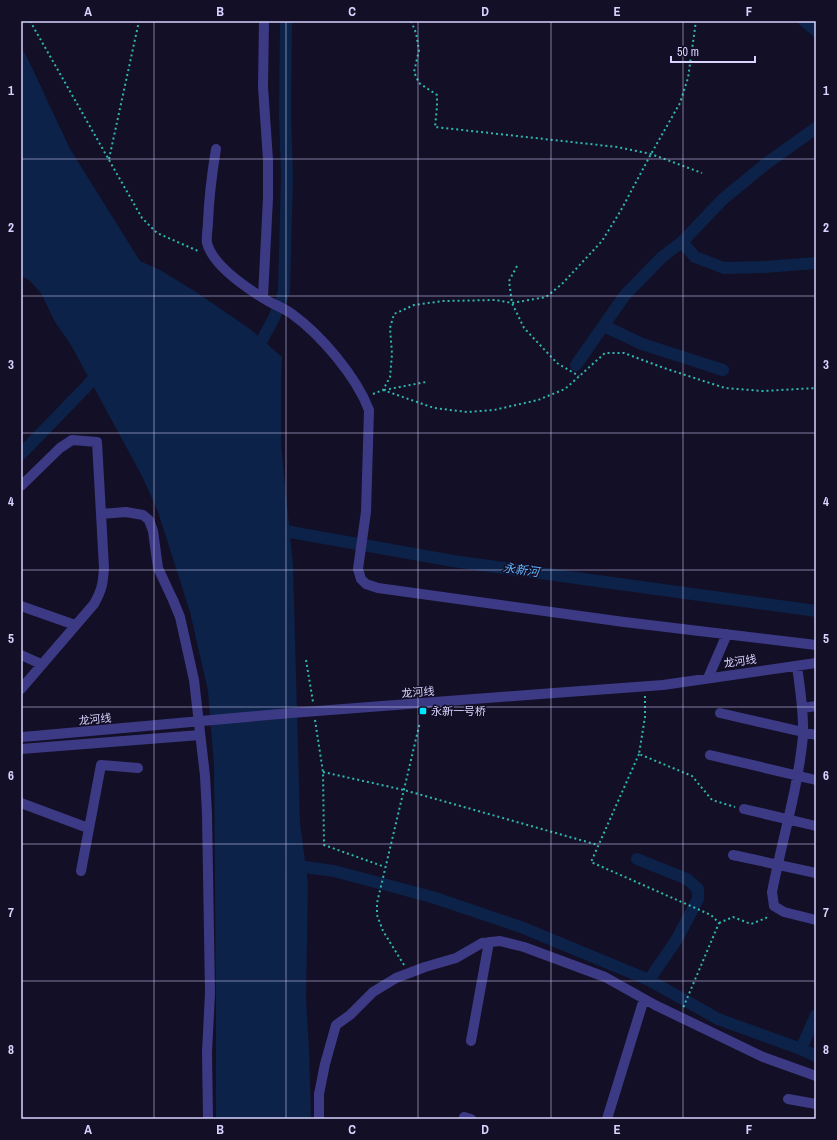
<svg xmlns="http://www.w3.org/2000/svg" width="837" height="1140" font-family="'Archivo Narrow','Noto Sans SC',sans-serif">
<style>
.water{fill:#0c2248}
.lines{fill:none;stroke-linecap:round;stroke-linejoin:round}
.canal{stroke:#0c2248;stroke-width:12}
.path{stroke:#2fb8b0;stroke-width:2;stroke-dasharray:2 3;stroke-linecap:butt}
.minor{stroke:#3d3a85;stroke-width:10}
.minor-bridge{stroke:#3d3a85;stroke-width:10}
.grid{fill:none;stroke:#d9d4ff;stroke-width:1;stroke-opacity:0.55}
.poi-dot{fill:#00e5ff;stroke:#130f26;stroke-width:1.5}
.labels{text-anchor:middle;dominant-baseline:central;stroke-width:3;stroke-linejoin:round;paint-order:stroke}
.street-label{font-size:11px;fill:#d9d4ff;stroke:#130f26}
.poi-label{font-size:11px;fill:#d9d4ff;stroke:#130f26;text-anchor:start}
.water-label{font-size:12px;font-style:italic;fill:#62b6ff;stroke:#130f26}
.neatline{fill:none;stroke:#d9d4ff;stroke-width:1.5}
.grid-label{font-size:13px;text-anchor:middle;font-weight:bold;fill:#d9d4ff}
</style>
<rect width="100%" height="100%" fill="#130f26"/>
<!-- water -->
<path class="water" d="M21,48L27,57L70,149L140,261L160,270L196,292L250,329L282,357L281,380V444L293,565L300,823L308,884L306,998L309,1049L311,1119H216V1008L214,765L208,691L190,612L158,512L143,478L71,345L55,322L41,293L29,280L21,276Z"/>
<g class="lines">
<!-- canal -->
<path class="canal" d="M804,21L816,31
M682,242L695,257L724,268L764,267L816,263
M604,326L642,344L723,370
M251,350L262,340L274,318L284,292L287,176L285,116L286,21
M576,365L625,295L662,257L682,242L723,199L767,163L816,128
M21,454L87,386L100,370
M274,532L285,531L453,561L816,611
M637,859L687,879L698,889V899L677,939L649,980
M290,865L334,871L432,897L521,927L649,980L718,1019L801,1049L816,1056
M801,1049L816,1015"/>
<!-- path -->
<path class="path" d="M30,21L142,218L157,233L198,251
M411,21L416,33L419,50L414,72L419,83L437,95V107L435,127L617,147L651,154L702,173
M109,159L139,21
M517,266L509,281L512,303L524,328L557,363L579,376
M383,390L434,408L467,412L494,410L538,400L565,389L605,353H624L664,368L725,388L763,391L816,388
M384,390L426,382
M373,394L383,390L390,377L392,354L390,328L394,314L414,305L443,301L496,300L512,303L546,297L562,284L602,241L620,212L651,154L680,103L688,78L696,21
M306,660L313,702
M645,696V717L639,754L692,776L712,800L735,807
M315,720L323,772L324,845L385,867
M639,754L591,862L711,915L719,923L683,1008
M323,772L404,790L598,845
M719,923L733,917L751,924L766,918L768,914
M404,965L383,931L377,915V903L420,722"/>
<!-- minor -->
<path class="minor" d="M216,149C212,173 209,197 208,222C208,228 206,237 207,243C213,266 248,289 268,301C275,305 284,308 292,314C321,335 356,376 369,410L366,512L358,569L361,579L366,584L378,588L624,622L816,645
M263,297L268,198V160L263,87L264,21
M21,486L60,448L72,440L97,442L104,568C103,583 102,590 94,604L21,689
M101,514L126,512L143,515L149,520L153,531L158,568L173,600L180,617L194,680L205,776L207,814L210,993L207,1052L208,1119
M21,606L75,625
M21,655L41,664
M797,666C800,689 804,712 803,736C798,789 782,840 772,892L774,906L784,912L816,920
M708,678L727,634
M554,693L663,685L816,663
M803,708L816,706
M720,713L816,735
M21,737L34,736
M21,749L200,735
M710,755L816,780
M21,803L88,828
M744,809L816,826
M733,855L816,873
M81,871L101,765L138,768
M471,1041L489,942
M788,1099L816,1104
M464,1117L471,1119
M319,1119V1094L325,1064L336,1025L350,1015L373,992L396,978L425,967L456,958L482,943L500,941L524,947L605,977L655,1005L763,1057L816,1076
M607,1119L644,999"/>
<!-- minor-bridge -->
<path class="minor-bridge" d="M34,736L291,713L554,693"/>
</g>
<!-- grid -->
<path class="grid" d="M154,21V1119M286,21V1119M418,21V1119M551,21V1119M683,21V1119M21,159H816M21,296H816M21,433H816M21,570H816M21,707H816M21,844H816M21,981H816"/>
<!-- markers -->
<rect class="poi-dot" x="419" y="707" width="8" height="8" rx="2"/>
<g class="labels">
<!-- street labels -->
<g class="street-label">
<text transform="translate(740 661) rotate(-8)">龙河线</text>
<text transform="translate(418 692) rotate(-4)">龙河线</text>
<text transform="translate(95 719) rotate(-5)">龙河线</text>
</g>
<!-- poi labels -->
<g class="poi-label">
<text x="431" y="711">永新一号桥</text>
</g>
<!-- water labels -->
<g class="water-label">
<text transform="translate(521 570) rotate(8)">永新河</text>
</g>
</g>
<!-- border -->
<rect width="837" height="1140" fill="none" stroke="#130f26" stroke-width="44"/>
<!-- scale -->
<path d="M671 56v6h84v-6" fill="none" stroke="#d9d4ff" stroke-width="2"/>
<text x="677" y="56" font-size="12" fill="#d9d4ff" stroke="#130f26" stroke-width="3" paint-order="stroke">50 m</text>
<rect x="22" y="22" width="793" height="1096" class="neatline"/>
<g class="grid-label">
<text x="88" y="16">A</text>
<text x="220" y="16">B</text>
<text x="352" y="16">C</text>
<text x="485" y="16">D</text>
<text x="617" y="16">E</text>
<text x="749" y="16">F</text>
<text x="11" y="95">1</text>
<text x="826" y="95">1</text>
<text x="11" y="232">2</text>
<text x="826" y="232">2</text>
<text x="11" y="369">3</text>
<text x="826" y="369">3</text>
<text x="11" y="506">4</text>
<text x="826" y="506">4</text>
<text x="11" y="643">5</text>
<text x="826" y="643">5</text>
<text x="11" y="780">6</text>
<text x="826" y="780">6</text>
<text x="11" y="917">7</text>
<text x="826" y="917">7</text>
<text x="11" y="1054">8</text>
<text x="826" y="1054">8</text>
<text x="88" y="1134">A</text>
<text x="220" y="1134">B</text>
<text x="352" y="1134">C</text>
<text x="485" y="1134">D</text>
<text x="617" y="1134">E</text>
<text x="749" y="1134">F</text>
</g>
</svg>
